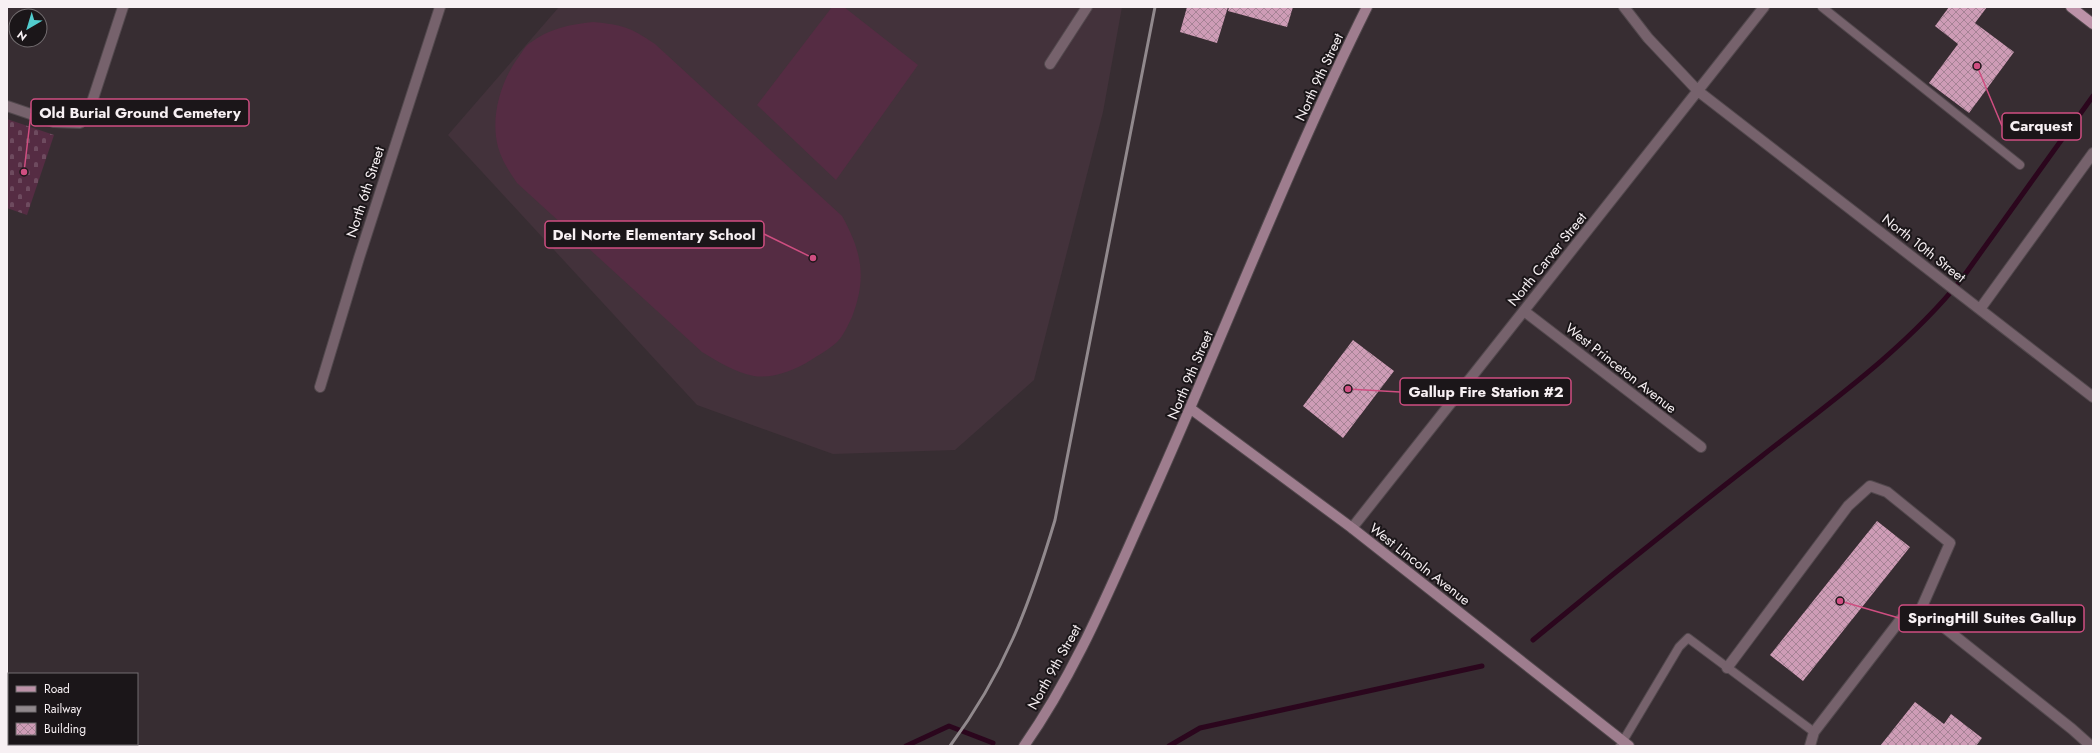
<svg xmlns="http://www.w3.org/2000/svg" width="2100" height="753" font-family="Jost,sans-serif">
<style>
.built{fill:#43323b}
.cemetery{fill:url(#cemetery-stones)}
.pitch{fill:#552c43}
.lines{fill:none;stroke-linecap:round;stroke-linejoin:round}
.stream{stroke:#2b061d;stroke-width:5}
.building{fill:url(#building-cross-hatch)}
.lane-casing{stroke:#52484d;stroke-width:10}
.street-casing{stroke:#52484d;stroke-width:12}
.secondary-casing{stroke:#52484d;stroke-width:12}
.primary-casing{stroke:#52484d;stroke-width:12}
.lane{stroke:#76626c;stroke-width:8}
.street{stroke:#76626c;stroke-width:10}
.secondary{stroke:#9e7d8e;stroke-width:10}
.primary{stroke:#bc92a8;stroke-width:10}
.rail{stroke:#91898d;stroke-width:3}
.labels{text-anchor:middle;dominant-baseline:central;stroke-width:4;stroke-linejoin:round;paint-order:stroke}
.street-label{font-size:14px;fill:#f7f0f3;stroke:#1b1619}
.leader{fill:none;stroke:#cf4e81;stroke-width:1.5}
.callout-dot{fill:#cf4e81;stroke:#1b1619;stroke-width:1.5}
.callout{fill:#1b1619;stroke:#cf4e81;stroke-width:1.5}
.callout-label{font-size:15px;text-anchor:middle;font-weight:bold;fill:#f7f0f3}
</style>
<defs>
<pattern id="cemetery-stones" width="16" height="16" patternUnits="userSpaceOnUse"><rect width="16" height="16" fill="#552c43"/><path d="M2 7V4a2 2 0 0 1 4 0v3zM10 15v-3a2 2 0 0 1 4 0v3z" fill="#6e4b5f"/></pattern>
<pattern id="building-cross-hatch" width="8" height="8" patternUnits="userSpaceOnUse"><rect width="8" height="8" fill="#ce9cb6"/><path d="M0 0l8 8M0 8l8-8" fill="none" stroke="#a68395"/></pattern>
</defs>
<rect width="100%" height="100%" fill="#372d32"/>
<!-- built -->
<path class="built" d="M559,7H1122L1103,112L1034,380L955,450L833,454L697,405L448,135Z"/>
<!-- cemetery -->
<path class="cemetery" d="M7,119L54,135L27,215L7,208Z"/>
<!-- pitch -->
<path class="pitch" d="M832,7H844L918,65L836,180L757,105Z
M593,22C623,25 630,27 655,44L842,216C862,252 867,278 852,317C848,325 843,337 836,343C829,349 819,355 811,360C795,370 773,379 754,376C734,372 719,362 702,352L517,183C509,171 502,161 498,147C490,116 501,80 520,55C523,51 526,45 530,43C548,29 571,24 593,22Z"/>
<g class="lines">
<!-- stream -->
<path class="stream" d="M1533,640C1609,577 1685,516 1762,456C1832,401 1905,349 1961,280L2093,96
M906,746L949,726L993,743
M1169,746L1200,728L1482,666"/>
</g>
<!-- building -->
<path class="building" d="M1187,7H1228L1217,43L1180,32Z
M1229,7H1293L1287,27L1228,11Z
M1949,7H1987L1975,23L2014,52L1969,113L1929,83L1958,44L1935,26Z
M1353,340L1394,371L1343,438L1303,406Z
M1877,521L1910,547L1803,681L1770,655Z
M1915,702L1944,724L1951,714L1982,738L1976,746H1880Z"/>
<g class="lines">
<!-- lane casing -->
<g class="lane-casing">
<path id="lane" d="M1822,7L2020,165
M1620,746L1679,647L1688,638L1814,732"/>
</g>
<!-- street casing -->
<g class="street-casing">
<path id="street" d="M1624,7L1648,38L1698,91L2093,397
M1050,64L1087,7
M7,106L54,122L80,123L91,105L123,7
M1980,309L2093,153
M1524,311L1701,447
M320,387L359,258L440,7
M1352,528L1764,7
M1921,609L2072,729L2091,746
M1727,668L1848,506L1870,486L1887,492L1950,543L1921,609L1901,619L1814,732L1810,746"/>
</g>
<!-- secondary casing -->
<g class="secondary-casing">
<path id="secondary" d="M1191,409L1352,528L1629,746
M1024,746C1076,672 1110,588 1147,506C1222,340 1286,170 1367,7"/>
</g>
<!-- primary casing -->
<g class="primary-casing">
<path id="primary" d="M2071,7L2093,24"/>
</g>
<!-- lane -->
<use href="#lane" class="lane"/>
<!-- street -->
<use href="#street" class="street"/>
<!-- secondary -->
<use href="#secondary" class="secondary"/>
<!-- primary -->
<use href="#primary" class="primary"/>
<!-- rail -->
<path class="rail" d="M950,746C1004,673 1029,607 1055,520L1155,7"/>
</g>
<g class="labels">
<!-- street labels -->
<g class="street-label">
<text transform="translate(1319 77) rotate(-65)">North 9th Street</text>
<text transform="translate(365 192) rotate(-72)">North 6th Street</text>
<text transform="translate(1924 248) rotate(38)">North 10th Street</text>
<text transform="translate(1547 259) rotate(-51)">North Carver Street</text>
<text transform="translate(1621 368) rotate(38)">West Princeton Avenue</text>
<text transform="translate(1190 375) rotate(-67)">North 9th Street</text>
<text transform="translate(1420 564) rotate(38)">West Lincoln Avenue</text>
<text transform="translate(1054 667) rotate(-61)">North 9th Street</text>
</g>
</g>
<!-- callouts -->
<path class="leader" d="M24 172L31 113M1977 66L2002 126M813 258L764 234M1348 389L1400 392M1840 601L1899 618"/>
<g class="callout-dot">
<circle cx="24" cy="172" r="4"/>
<circle cx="1977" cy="66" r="4"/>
<circle cx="813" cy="258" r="4"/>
<circle cx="1348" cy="389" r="4"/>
<circle cx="1840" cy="601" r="4"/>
</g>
<g class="callout">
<rect x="31" y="99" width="218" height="27" rx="4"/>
<rect x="2002" y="113" width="79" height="27" rx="4"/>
<rect x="545" y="221" width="219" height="27" rx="4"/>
<rect x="1400" y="378" width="171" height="27" rx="4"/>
<rect x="1899" y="605" width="185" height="27" rx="4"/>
</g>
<g class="callout-label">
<text x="140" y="118">Old Burial Ground Cemetery</text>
<text x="2041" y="131">Carquest</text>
<text x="654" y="240">Del Norte Elementary School</text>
<text x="1486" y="397">Gallup Fire Station #2</text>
<text x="1992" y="623">SpringHill Suites Gallup</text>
</g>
<!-- border -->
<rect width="2100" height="753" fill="none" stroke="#f7f0f3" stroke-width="16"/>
<!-- legend -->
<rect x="8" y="673" width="130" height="72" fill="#1b1619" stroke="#736d70"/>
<rect x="16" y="686" width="20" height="6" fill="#bc92a8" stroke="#736d70"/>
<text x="44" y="693" font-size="12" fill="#f7f0f3">Road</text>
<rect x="16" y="706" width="20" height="6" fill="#91898d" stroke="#736d70"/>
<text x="44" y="713" font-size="12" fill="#f7f0f3">Railway</text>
<rect x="16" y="723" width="20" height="12" fill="url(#building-cross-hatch)" stroke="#736d70"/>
<text x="44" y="733" font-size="12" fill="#f7f0f3">Building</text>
<!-- north arrow -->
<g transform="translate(28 28) rotate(218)"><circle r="19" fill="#1b1619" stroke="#736d70"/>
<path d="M0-3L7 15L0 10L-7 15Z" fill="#52cdce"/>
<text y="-6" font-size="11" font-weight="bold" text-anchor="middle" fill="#f7f0f3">N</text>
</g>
</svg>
